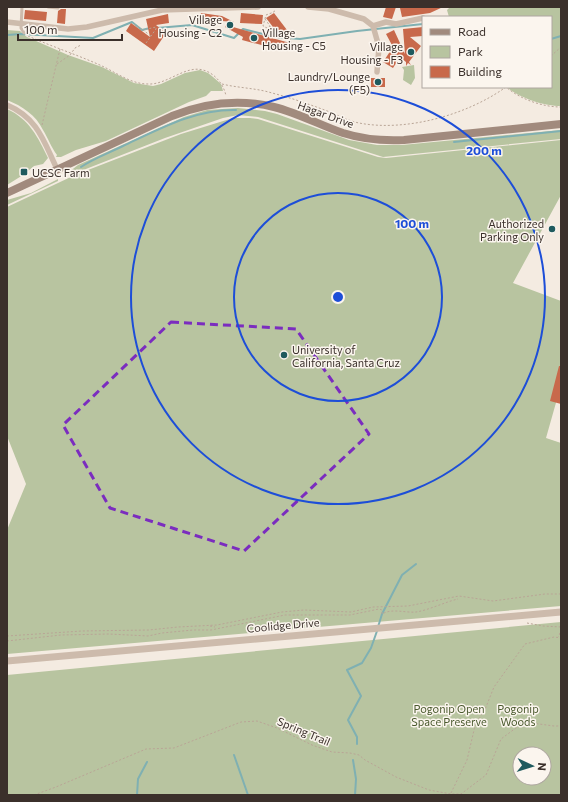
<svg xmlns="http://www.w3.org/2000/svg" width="568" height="802" font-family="Commissioner,sans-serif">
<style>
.green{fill:#b8c4a0;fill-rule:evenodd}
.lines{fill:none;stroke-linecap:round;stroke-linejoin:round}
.stream{stroke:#7fb0b2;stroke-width:2}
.building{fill:#c8694b}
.path{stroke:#b9a596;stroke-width:1;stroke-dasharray:2 2;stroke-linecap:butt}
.service{stroke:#cdbbac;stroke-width:3}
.minor{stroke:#cdbbac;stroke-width:5.5}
.tertiary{stroke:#cdbbac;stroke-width:7}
.secondary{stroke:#a18a7d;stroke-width:8}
.marked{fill:none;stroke:#7b2cbf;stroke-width:3;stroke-dasharray:8 5;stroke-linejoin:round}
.ring{fill:none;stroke:#1d4ed8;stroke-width:2}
.poi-dot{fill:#1f5a5e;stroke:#fbf5ee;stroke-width:1.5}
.labels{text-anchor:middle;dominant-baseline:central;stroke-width:3;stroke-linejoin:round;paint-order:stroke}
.poi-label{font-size:11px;fill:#3b302b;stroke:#fbf5ee;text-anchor:end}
.street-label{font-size:11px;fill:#3b302b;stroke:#fbf5ee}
.park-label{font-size:11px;fill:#4a5a2e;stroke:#fbf5ee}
.centre{fill:#1d4ed8;stroke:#fbf5ee;stroke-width:2}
.ring-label{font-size:12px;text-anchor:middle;font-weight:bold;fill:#1d4ed8;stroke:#fbf5ee;stroke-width:3;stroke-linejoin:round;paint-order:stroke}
</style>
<rect width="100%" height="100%" fill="#f4ebe1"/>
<!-- green -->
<path class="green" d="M450,7H561V106C545,106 519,98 507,87H551V17H449L447,10Z
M7,30L20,31L27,37L68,55L102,67L134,83L153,86L161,84L185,73L200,70L208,73L213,77L221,84L223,91H211L206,96L189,102L106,141L76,150L61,157H56L57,155C51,147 48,138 43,130C36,115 22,106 7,100Z
M414,65L415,78L411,85L403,80L404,70L402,67Z
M238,108L265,111L277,114L349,140L377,145H402L561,130V139L383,157L258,117L238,115L223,118L165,138L68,176L70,175L69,172L78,165L184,117L207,110Z
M7,109C29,119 38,137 48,158L43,164L34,166L28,171L25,169L23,170V175L7,185Z
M233,118H250L258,119L378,157L386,158L561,140V195L513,283L561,301V385L546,438L561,443V606L7,654V530L26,484L7,436V207L75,175L181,134Z
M58,179V181L7,205V200L31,193Z
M561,622V795H7V675ZM520,754H544V778H520Z"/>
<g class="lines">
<!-- stream -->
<path class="stream" d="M157,28L192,25L234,38L243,29L275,37L300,39L357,31L423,24
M7,35L21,34L93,38L132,22L142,30L150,28
M551,39L561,36
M454,142L561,131
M81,167C94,158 109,153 123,146C159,129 195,109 236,110
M378,627L382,614L402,575L416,564
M357,744V737L348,720L361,696L347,670L362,663L371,648L377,631
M234,755L248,795
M353,760L356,779L355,795
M137,795L138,779L147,762"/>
</g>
<!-- building -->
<path class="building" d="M386,7H396L392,19L383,17Z
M408,7H443L430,13L402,17L400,8Z
M61,9H66L65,24L57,23L58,11Z
M25,10L47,12L46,21L24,19Z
M201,13L222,16L234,22L222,21V25L199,21Z
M241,13L263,15L262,24L240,23Z
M274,13L287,30L280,36L266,18Z
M168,14L169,23L156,25L166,33L154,51L126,31L131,23L150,37L146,19Z
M226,25L290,43L289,49L269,47L242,40L243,37L225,27Z
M423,27V36L410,37L421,46L409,62L411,65L408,63L406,66V62L400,57L393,68L383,62L393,47L386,34L394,30L405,54L403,29Z
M371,78H385V87H371Z
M559,366H561V404L550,401Z"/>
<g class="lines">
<!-- path -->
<path class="path" d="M265,19L270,26L267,28L263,26L266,15L274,12L275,9
M134,24L143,30
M270,26L280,37L285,33L291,40V43
M28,36C53,47 78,55 102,66C117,73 131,84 148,84C167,85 185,65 203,70C215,73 224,85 226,96
M146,43L156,29V27L143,30L151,36
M551,56L561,47
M57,64L70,55L75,48L81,45
M222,84C238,88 256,88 272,93C292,98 311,105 330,112C339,116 349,121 359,123C406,132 467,115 506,87C520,99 542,107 561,107
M42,125L60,49
M527,623L543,626L561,627
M210,626L215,627
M7,636L82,631L149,630L178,627L217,625L282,612L304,610L351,612L373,607L408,606L459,596L493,601L545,594H561
M557,638L559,636L561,629
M7,641L61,635L109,634L148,636L162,633L193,630H211L285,615H350L379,609L382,610V614C392,608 405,613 416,612C429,610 445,602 458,599
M451,793L467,760L475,726L486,707L494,687L525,644L554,637L561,638
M34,795L56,787L146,749L174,748L241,722L257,721L277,728L312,745L332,752L350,753L359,755L365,760L396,777L429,790L451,794H461L486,775L501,739L524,722L554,726H561"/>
<!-- service -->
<path class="service" d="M22,7L21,28L24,33
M48,7L58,8"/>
<!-- minor -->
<path class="minor" d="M308,7L329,9L364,19L373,26L379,47L377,72
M7,22L68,29L87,27L162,10L258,7
M373,26L386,22L396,24L423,18
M7,105C38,118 44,142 57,169"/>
<!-- tertiary -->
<path class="tertiary" d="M7,661L561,612"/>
<!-- secondary -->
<path class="secondary" d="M7,193L172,116C204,103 240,99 274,107C298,113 320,125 343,133C362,139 383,141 404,140L561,124"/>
</g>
<!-- marked area -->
<path class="marked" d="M171,322L296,329L369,434L244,551L110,508L63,425Z"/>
<!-- distance rings -->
<g class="ring">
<circle cx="338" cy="297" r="104"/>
<circle cx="338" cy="297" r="207"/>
</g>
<!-- markers -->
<g class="poi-dot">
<circle cx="230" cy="25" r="4"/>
<circle cx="254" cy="38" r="4"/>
<circle cx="411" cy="52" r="4"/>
<circle cx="378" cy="82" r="4"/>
<rect x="20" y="168" width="8" height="8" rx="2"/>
<circle cx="552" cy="229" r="4"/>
<circle cx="284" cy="355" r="4"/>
</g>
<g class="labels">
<!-- poi labels -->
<g class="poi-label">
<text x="222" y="19">Village<tspan x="222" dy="13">Housing - C2</tspan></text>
<text x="262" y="32" text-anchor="start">Village<tspan x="262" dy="13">Housing - C5</tspan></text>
<text x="403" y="46">Village<tspan x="403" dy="13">Housing - F3</tspan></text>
<text x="370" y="76">Laundry/Lounge<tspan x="370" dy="13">(F5)</tspan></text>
<text x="32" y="172" text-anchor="start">UCSC Farm</text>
<text x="544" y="223">Authorized<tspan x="544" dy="13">Parking Only</tspan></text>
<text x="292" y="349" text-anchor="start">University of<tspan x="292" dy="13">California, Santa Cruz</tspan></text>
</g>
<!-- street labels -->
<g class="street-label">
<text transform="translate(326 114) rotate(20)">Hagar Drive</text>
<text transform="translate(283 625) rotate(-5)">Coolidge Drive</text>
<text transform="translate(304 731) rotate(23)">Spring Trail</text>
</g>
<!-- park labels -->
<g class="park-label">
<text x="449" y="708">Pogonip Open<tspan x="449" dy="13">Space Preserve</tspan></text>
<text x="518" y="708">Pogonip<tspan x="518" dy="13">Woods</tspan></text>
</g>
</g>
<circle cx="338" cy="297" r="6" class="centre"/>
<g class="ring-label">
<text x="484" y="155">200 m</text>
<text x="412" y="228">100 m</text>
</g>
<!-- border -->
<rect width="568" height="802" fill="none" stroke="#3b302b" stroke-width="16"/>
<!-- legend -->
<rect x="422" y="16" width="130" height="72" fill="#fbf5ee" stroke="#aea6a0"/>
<rect x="430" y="29" width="20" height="6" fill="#a18a7d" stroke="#aea6a0"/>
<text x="458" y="36" font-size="12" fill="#3b302b">Road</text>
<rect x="430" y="46" width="20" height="12" fill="#b8c4a0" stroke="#aea6a0"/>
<text x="458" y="56" font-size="12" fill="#3b302b">Park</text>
<rect x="430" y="66" width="20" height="12" fill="#c8694b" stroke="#aea6a0"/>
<text x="458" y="76" font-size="12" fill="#3b302b">Building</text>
<!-- north arrow -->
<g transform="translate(532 766) rotate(94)"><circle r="19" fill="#fbf5ee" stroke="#aea6a0"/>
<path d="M0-3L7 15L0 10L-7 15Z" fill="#1f5a5e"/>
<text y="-6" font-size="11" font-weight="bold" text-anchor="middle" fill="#3b302b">N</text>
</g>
<!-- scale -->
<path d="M18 34v6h104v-6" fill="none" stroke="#3b302b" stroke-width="2"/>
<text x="24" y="34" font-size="12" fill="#3b302b" stroke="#fbf5ee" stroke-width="3" paint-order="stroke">100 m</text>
</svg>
